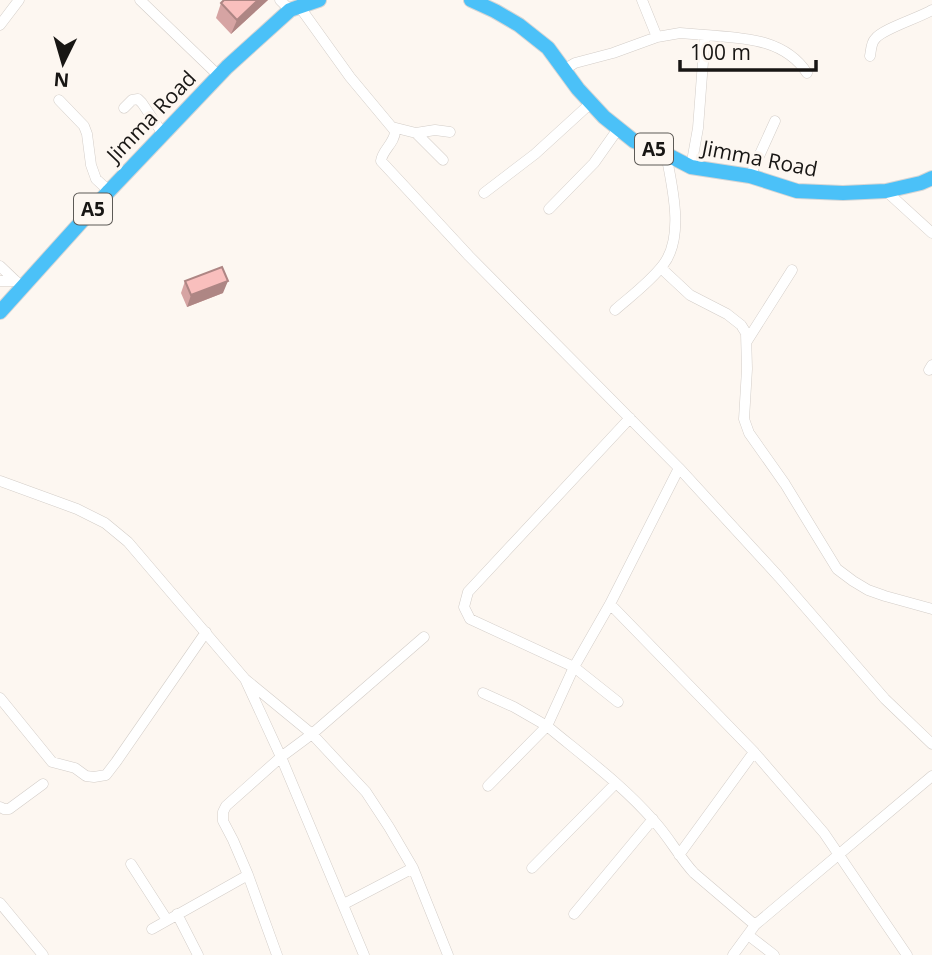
<svg xmlns="http://www.w3.org/2000/svg" width="932" height="955" font-family="'Open Sans',sans-serif">
<style>
.lines{fill:none;stroke-linecap:round;stroke-linejoin:round}
.minor-casing{stroke:#d3cdc8;stroke-width:11}
.highway-casing{stroke:#d5d5d5;stroke-width:16}
.minor{stroke:#fff;stroke-width:10}
.highway{stroke:#4bc1f8;stroke-width:14}
.wall{fill:#d6a4a3}
.shaded-wall{fill:#ae8684}
.building{fill:#f9bfbd;stroke:#ae8684;stroke-width:2}
.labels{text-anchor:middle;dominant-baseline:central;stroke-width:6;stroke-linejoin:round;paint-order:stroke}
.shield{fill:#fdf7f1;stroke:#5d5a56;stroke-width:2}
.shield-label{font-size:19px;font-weight:bold;fill:#181614}
.street-label{font-size:21px;fill:#181614;stroke:#fdf7f1}
</style>
<rect width="100%" height="100%" fill="#fdf7f1"/>
<g class="lines">
<!-- minor casing -->
<g class="minor-casing">
<path id="minor" d="M140,0L219,76
M280,0L290,10
M642,0L657,37
M299,6L350,77L395,131C395,143 382,150 381,161L469,256L679,468L779,577L885,699L932,744
M0,25L19,0
M705,35C742,38 784,38 807,73
M870,56C871,51 871,43 875,39C882,29 919,18 932,10
M565,69L575,63L613,53L657,37L680,33L705,35L698,128L691,167
M59,100L84,126L87,134L91,165L96,179L109,191
M124,108L132,100L138,99L142,103L163,134
M392,127L416,133L435,130L450,132
M416,133L443,160
M750,176L775,121
M886,191L932,233
M484,193L535,154L592,102
M549,209L594,163L618,129
M0,266L22,287
M661,268L690,295L727,314L741,325L746,333L747,369L744,419L749,433L785,484L837,569L853,581L868,590L885,596L932,609
M0,281H16
M615,310C631,296 650,282 663,265C685,237 672,186 666,154
M747,341L792,270
M929,370L932,365
M679,468L610,604L574,667L547,726C583,756 623,785 654,821C669,837 679,857 694,873L755,925
M0,481L77,509L105,523L128,542L245,679
M610,604L754,752L824,833L907,955
M483,693L514,707L547,726L488,786
M0,698L52,762L75,768L86,776L94,777L106,775L116,762L206,632
M618,702L574,667L470,619L464,607L468,592L630,418
M0,807L4,809H9L43,784
M679,855L754,752
M131,864L167,920
M532,868L616,783
M0,903L43,955
M344,904L413,868
M177,914L198,955
M574,914L653,819
M152,929L248,875
M748,935L774,955
M277,955L248,875L233,840L223,821V812L226,806L281,757L312,734L424,637
M364,955L281,757L245,679L312,734L366,792L389,827L413,868L448,955
M733,955L755,925L932,776"/>
</g>
<!-- highway casing -->
<g class="highway-casing">
<path id="highway" d="M471,0L495,11L519,25L548,48L578,89L604,117L634,141L666,154L691,167L750,176L797,191L843,193L886,191L921,183L932,178
M0,312L109,191L227,67L290,10L319,0"/>
</g>
<!-- minor -->
<use href="#minor" class="minor"/>
<!-- highway -->
<use href="#highway" class="highway"/>
</g>
<!-- wall -->
<path class="wall" d="M268,0L231,34L216,18L221,3Z
M185,281L223,293L187,307L181,293Z"/>
<!-- shaded-wall -->
<path class="shaded-wall" d="M258,0H268L231,34L237,20Z
M228,281L223,293L187,307L191,295Z"/>
<!-- building -->
<path class="building" d="M224,0H258L237,20L221,3Z
M222,267L228,281L191,295L185,281Z"/>
<g class="labels">
<!-- shield labels -->
<g class="shield">
<rect x="635" y="133.5" width="38" height="31" rx="5"/>
<rect x="74" y="193.5" width="38" height="31" rx="5"/>
</g>
<g class="shield-label">
<text x="654" y="149">A5</text>
<text x="93" y="209">A5</text>
</g>
<!-- street labels -->
<g class="street-label">
<text transform="translate(151 116) rotate(-46)">Jimma Road</text>
<text transform="translate(760 158) rotate(11)">Jimma Road</text>
</g>
</g>
<!-- north arrow -->
<g transform="translate(63 63) rotate(185)" stroke="#fdf7f1" stroke-width="5" paint-order="stroke">
<path d="M0-5L12 26L0 18L-12 26Z" fill="#181614"/>
<text y="-10" font-size="19" font-weight="bold" text-anchor="middle" fill="#181614">N</text>
</g>
<!-- scale -->
<path d="M680 60v10h136v-10" fill="none" stroke="#181614" stroke-width="3.5"/>
<text x="690" y="60" font-size="21" fill="#181614" stroke="#fdf7f1" stroke-width="5" paint-order="stroke">100 m</text>
</svg>
